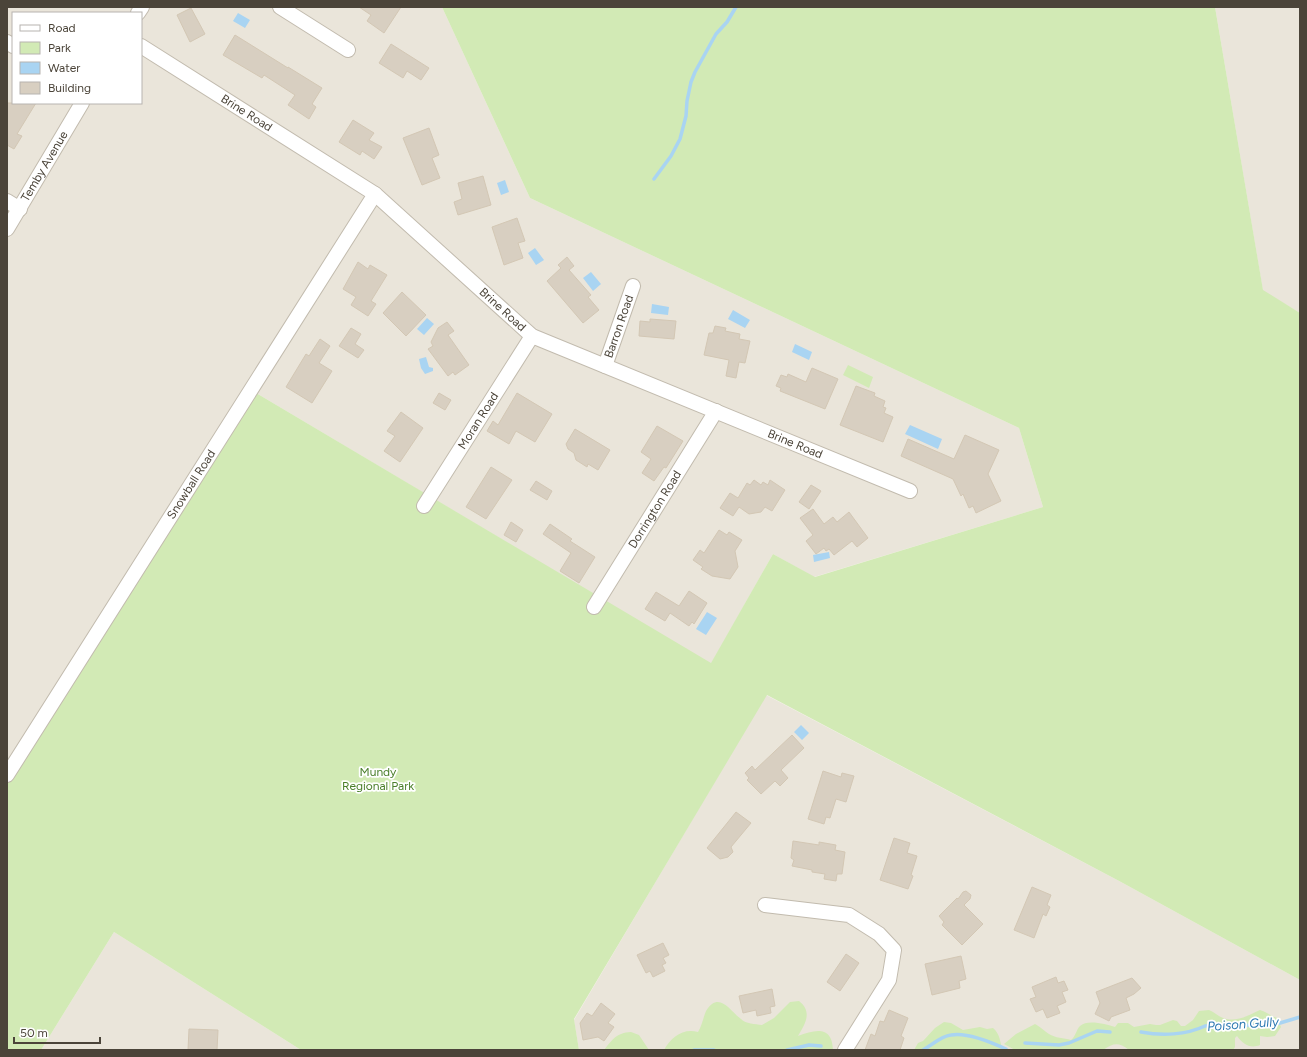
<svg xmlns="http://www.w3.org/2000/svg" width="1307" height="1057" font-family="Figtree,sans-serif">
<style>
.residential{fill:#eae5da;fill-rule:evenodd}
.green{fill:#d2eab5}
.water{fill:#a9d4f2}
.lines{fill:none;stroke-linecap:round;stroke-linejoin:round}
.stream{stroke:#a9d4f2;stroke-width:3.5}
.building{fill:#d8cfc1;stroke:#d3c7b4}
.minor-casing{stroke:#c2bbae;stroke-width:16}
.minor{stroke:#fff;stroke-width:14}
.labels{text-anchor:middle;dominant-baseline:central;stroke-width:3.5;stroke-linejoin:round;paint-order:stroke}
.street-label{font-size:12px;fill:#4b4439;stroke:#fff}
.park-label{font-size:12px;fill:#4a7f2a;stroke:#fff}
.water-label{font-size:13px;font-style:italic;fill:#2e7ab2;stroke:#fff}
</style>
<rect width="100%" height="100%" fill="#f6f3ec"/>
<!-- residential -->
<path class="residential" d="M7,7H442L530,198L1019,428L1043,507L814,577L773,554L711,664L251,390L7,775ZM13,13H141V103H13Z
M1215,7H1300V313L1263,291Z
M766,695L1121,882L1300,980V1050H579L574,1020Z
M114,932L301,1050H41Z"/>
<!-- green -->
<path class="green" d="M442,7H1215L1263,290L1300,313V980L1121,882L767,695L574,1019L579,1050H301L114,932L41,1050H7V775L251,390L711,663L773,554L815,577L1043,507L1019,428L530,198Z
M848,365L873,377L869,388L843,375Z
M799,1001C813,1012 805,1024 798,1036C815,1030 832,1025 833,1050H664C671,1037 683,1028 698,1032C702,1026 703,1018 706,1011C719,990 730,1011 741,1019C746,1024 755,1024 762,1025L774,1018L790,1002Z
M1209,1010C1214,1012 1218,1016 1223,1018C1236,1023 1249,1015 1260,1010C1267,1012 1271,1016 1277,1018L1281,1027L1275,1036L1267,1037L1260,1036V1045C1250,1049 1243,1044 1237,1036L1235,1038V1047L1233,1050H1129C1118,1042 1114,1043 1103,1050H1015L1004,1044L1016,1034L1035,1024C1041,1027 1044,1031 1049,1034C1055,1038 1064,1038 1071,1040C1076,1036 1076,1030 1080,1026C1087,1019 1106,1024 1115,1027L1118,1023H1128L1134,1027L1150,1024L1156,1025H1160L1173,1020L1177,1021L1181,1026H1185L1193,1020L1199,1011Z
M944,1022L951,1023L963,1030L980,1027L987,1029L993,1028C1001,1035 999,1041 1003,1050H914L918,1043L923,1041L935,1028Z
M631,1032L639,1035L649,1050H604C613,1039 616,1033 631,1032Z"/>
<!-- water -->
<path class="water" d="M238,13L250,20L245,28L233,21Z
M505,180L509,192L501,195L497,183Z
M535,248L544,260L536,265L528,253Z
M591,272L601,284L593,291L583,278Z
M652,304L669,307L668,315L651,313Z
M733,310L750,320L745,328L728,319Z
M427,318L434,324L424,335L417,329Z
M795,344L812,352L809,360L792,352Z
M426,357L429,367L433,368V371L425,374L421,368L419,359Z
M910,425L942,439L938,449L905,434Z
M829,552L830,558L814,562L813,555Z
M707,612L717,618L706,635L696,629Z
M801,725L809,733L802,740L794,732Z"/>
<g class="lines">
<!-- stream -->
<path class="stream" d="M654,179L671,156L680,139L686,116L687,101L691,82L695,72L716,34L727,22L736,7
M1141,1032C1162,1036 1186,1035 1205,1026L1271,1025L1280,1023L1300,1017
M1025,1043L1059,1045L1069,1043L1097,1031L1110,1032
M694,1050H714
M787,1050L809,1045L821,1046
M923,1050C932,1045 941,1036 951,1035C966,1032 993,1043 1006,1049"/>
</g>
<!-- building -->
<path class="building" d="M359,7H401L384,33L367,21L371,15Z
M191,8L205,34L190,42L177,15Z
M235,35L288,68V67L322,88L312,104L316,107L309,119L288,105L295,95L264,75L262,78L223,55Z
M391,44L429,68L421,80L407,71L403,78L379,63Z
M7,103H36L17,134L22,136L14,149L7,145Z
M353,120L374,133L369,140L382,147L374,159L362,151L360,155L339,142Z
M429,128L439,155L432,158L440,178L422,185L403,138Z
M483,176L491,205L458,215L454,202L462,199L458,183Z
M517,218L525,241L518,243L523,258L504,265L492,227Z
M567,257L574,266L569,270L591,295L588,297L599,310L583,323L547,281L561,268L558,265Z
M358,262L368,269L370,265L387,275L371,301L376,304L368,316L351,305L356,297L343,289Z
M402,292L426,315L406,336L383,313Z
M650,319L676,321L674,339L639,336L640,321L650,322Z
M447,322L454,331L448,335L469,365L455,375L453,372L448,376L428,349L433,346L431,342L438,328Z
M715,326L726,328L725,331L740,334L739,339L750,341L745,363L739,362L736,378L726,376L729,360L704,355L709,333H713Z
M351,328L361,334L355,344L364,350L358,358L339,346Z
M320,339L330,346L319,363L332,371L312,403L286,387L306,354L309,356Z
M812,368L838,379L825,409L780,391L781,388L776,386L781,375L787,377L788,374L806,382Z
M856,386L875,393L874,396L885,401L883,407L886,408L884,413L893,417L883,442L840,425Z
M439,393L451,400L445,410L433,403Z
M517,393L552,414L535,442L516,431L509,444L487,431L493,421L498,425Z
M401,412L423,428L400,462L384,451L395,436L387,431Z
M657,426L683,441L666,468L664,467L654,481L642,473L651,459L641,452Z
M575,429L610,450L598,470L588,464L587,467L576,460L574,453L568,449L566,444Z
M965,435L999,450L988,474L1001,501L976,513L973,506L969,508L963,494L961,496L953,479L901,456L908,439L954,459Z
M491,467L512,480L486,519L466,507Z
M754,480L761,485L763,482L768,485L770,480L785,490L772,511L765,507L761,512L749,514L739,507L733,516L720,508L730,493L738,498L747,483L750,485Z
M536,481L552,491L547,500L530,490Z
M811,485L821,491L809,509L799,502Z
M813,509L824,524L833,517L837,522L849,512L868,538L857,547L852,541L834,555L829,549L826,551L824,548L816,554L806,541L813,535L800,518Z
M511,522L523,530L516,542L504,535Z
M550,524L572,539L570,541L595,557L579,583L560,571L571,553L543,534Z
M719,530L727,535L729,532L742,540L735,551L738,567L730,579L712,576L701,569L703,567L693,560L700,550L704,553Z
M689,591L707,603L694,624L692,622L689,626L670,613L665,621L645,609L656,592L679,606Z
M792,735L804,748L781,770L788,778L780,786L775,781L761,794L747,780L749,778L745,773L752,766L755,770Z
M823,771L841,777L842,773L854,776L846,802L836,799L830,818L826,817L824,824L808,819Z
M736,812L751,823L731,847L733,852L728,857L720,859L707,848Z
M894,838L910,843L907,853L917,856L911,875L913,876L908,889L880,880Z
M793,841L819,845V842L836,845L835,850L845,852L842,874H837L836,881L824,879L825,874L812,872V870L792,866L794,860L791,858Z
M1032,887L1051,895L1047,905L1050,907L1046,916L1043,914L1034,938L1014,930Z
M966,891L971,895L970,899L964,905L983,924L962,945L942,925L944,922L939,916L957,898L958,899L963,892Z
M663,943L669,955L663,958L666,963L662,965L665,971L653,977L650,971L646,973L637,955Z
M846,954L859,963L840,991L827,982Z
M961,956L966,979L959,981L960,988L932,995L925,964Z
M1056,977L1058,983L1064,981L1068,990L1062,992L1066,1002L1057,1006L1060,1013L1047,1018L1043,1009L1036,1012L1030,999L1036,997L1032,987Z
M1132,978L1141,988L1134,994L1126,998L1130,1010L1111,1017L1109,1021L1095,1014L1100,1003L1096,992Z
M772,989L775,1006L770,1007L771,1013L757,1016L756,1010L743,1013L739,996Z
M601,1003L615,1014L608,1023L614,1027L604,1041L598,1037L583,1040L580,1023L587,1013L592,1016Z
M889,1010L908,1018L901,1036L904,1038L900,1050H865L871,1034L875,1036L880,1021L884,1022Z
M189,1029L218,1030L217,1050H188Z"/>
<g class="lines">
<!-- minor casing -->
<g class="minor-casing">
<g id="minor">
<path d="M280,7L348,50"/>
<path d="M138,13L142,7"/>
<path d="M7,42L13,46"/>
<path id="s1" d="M141,46L375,194L532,336L910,491"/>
<path d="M7,201L20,209"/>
<path id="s2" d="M7,229L82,103"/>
<path id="s3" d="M605,366L633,286"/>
<path id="s4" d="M424,506L532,336"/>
<path id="s5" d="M594,607L716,411"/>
<path id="s6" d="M7,775L375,194"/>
<path d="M765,905L849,915L879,934L894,950L889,980L845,1050"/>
</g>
</g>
<!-- minor -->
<use href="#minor" class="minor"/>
</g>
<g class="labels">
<!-- street labels -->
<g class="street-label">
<text stroke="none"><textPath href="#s1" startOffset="125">Brine Road</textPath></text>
<text stroke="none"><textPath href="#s2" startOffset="73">Temby Avenue</textPath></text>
<text stroke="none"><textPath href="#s1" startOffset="449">Brine Road</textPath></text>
<text stroke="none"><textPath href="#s3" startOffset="42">Barron Road</textPath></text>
<text stroke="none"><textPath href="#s4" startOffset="101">Moran Road</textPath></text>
<text stroke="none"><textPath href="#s1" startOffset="773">Brine Road</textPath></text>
<text stroke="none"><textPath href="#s6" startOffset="344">Snowball Road</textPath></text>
<text stroke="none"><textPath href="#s5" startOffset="115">Dorrington Road</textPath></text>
</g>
<!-- park labels -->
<g class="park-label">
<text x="378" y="772">Mundy<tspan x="378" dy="14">Regional Park</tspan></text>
</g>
<!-- water labels -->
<g class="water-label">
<text transform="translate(1243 1024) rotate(-4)">Poison Gully</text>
</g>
</g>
<!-- border -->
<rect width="1307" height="1057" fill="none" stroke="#4b4439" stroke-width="16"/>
<!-- legend -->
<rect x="12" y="12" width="130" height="92" fill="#ffffff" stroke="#b7b4b0"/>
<rect x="20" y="25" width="20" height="6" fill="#ffffff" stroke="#b7b4b0"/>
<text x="48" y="32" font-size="12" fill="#4b4439">Road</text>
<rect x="20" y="42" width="20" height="12" fill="#d2eab5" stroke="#b7b4b0"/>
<text x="48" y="52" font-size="12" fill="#4b4439">Park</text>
<rect x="20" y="62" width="20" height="12" fill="#a9d4f2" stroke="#b7b4b0"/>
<text x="48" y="72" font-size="12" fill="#4b4439">Water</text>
<rect x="20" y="82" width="20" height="12" fill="#d8cfc1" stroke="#b7b4b0"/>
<text x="48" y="92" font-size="12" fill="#4b4439">Building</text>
<!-- scale -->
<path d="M14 1037v6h86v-6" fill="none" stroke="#4b4439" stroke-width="2"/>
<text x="20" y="1037" font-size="12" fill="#4b4439" stroke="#ffffff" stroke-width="3" paint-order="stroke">50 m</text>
</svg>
